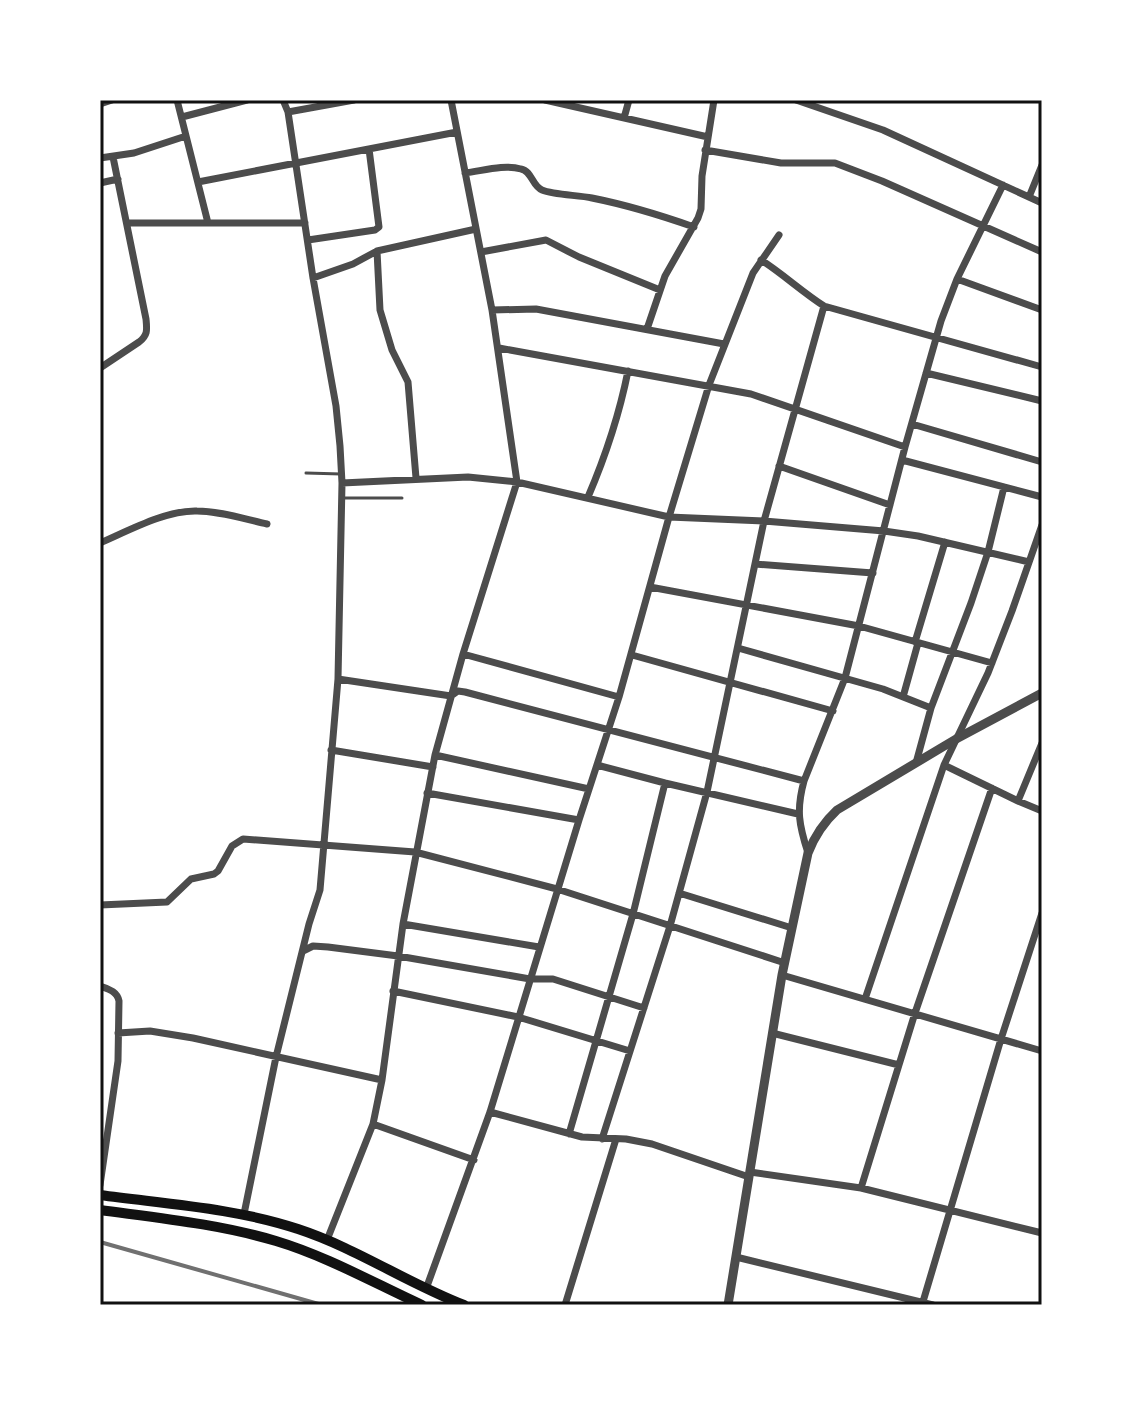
<svg xmlns="http://www.w3.org/2000/svg" width="1142" height="1405" font-family="'Exo 2',sans-serif">
<style>
.lines{fill:none;stroke-linecap:round;stroke-linejoin:round}
.service{stroke:#4c4c4c;stroke-width:3}
.minor{stroke:#4c4c4c;stroke-width:7}
.tertiary{stroke:#4c4c4c;stroke-width:9}
.secondary{stroke:#111;stroke-width:10}
.rail{stroke:#707070;stroke-width:4}
.neatline{fill:none;stroke:#111;stroke-width:3}
</style>
<rect width="100%" height="100%" fill="#fff"/>
<g class="lines">
<!-- service -->
<path class="service" d="M306,473L341,474
M342,498H402"/>
<!-- minor -->
<path class="minor" d="M177,100L208,223
M545,100L708,137
M796,100L883,130L1042,203
M100,104L112,100
M288,112L354,100
M182,117L247,100
M624,118L629,100
M705,150L781,163H835L882,181L1042,252
M100,158L134,153L186,136
M465,173C482,171 504,164 521,169C532,171 532,186 542,190C554,195 578,195 592,198C627,205 660,215 694,227
M198,182L457,132
M100,183L118,179
M1029,197L1042,165
M127,223H305
M308,240L375,230L379,227L369,149
M377,251L380,310L392,350L408,382L416,478
M481,252L546,240L579,257L660,290
M761,260C783,274 802,292 824,306L1042,367
M313,278L353,264L377,251L476,229
M957,279L1042,310
M492,310L536,309L724,344
M647,329L665,276L698,218L701,209L702,176L714,100
M499,348L751,394L905,447
M100,368L139,342C148,335 147,330 146,319L113,157
M926,373L1042,401
M912,424L1042,462
M902,460L1042,497
M779,466L890,505
M342,483L468,477L517,482L669,517L764,521L884,531L918,536L1029,562
M588,497C606,455 619,416 628,371
M100,543C128,531 166,510 197,511C220,511 244,519 267,524
M755,564L873,573
M650,587L859,626L992,663
M915,642L945,542
M738,648L883,689L931,708
M463,654L619,697
M632,655L833,711
M338,679L451,696L458,691L465,692L804,781
M903,697L918,643
M1042,743L1018,801L1042,811
M331,750L433,767
M435,755L589,789
M916,763L931,708L971,603L988,552L1004,487
M597,765L665,783L798,814
M944,765L1018,801
M427,793L579,820
M808,853C799,825 796,810 804,781L845,678L905,447L941,321L957,279L1003,185
M679,893L792,928
M100,905L167,902L191,879L214,874L218,871L232,846L243,839L415,852L557,889L785,963
M403,924L539,947
M303,951L313,946L328,947L398,956L530,979H553L644,1008
M782,975L1042,1051
M100,986C108,989 117,991 119,1001L118,1061L100,1185
M393,991L518,1017L630,1051
M865,999L944,765L988,673L1012,611L1042,525
M118,1033L150,1031L193,1038L382,1080
M772,1033L899,1065
M490,1112L582,1137L626,1139L652,1144L749,1177
M373,1124L474,1160
M569,1134L633,914L665,783
M602,1139L670,926L707,792L764,521L824,306
M750,1172L861,1188L1042,1233
M861,1188L915,1013L992,788
M244,1214L276,1057L309,924L320,890L338,679L342,483L340,446L336,406L313,278L288,112L283,100
M327,1240L373,1124L382,1080L403,924L435,755L463,654L517,482L492,310L451,100
M736,1257L933,1305
M426,1289L490,1112L579,820L619,697L669,517L709,385L753,273L779,235
M565,1305L616,1139
M922,1305L1001,1039L1042,913"/>
<!-- tertiary -->
<path class="tertiary" d="M728,1305L782,975L808,853C815,835 823,823 837,810L956,739L1042,693"/>
<!-- secondary -->
<path class="secondary" d="M100,1195C166,1204 235,1208 298,1229C356,1248 407,1283 464,1305
M100,1210C159,1218 219,1224 276,1241C326,1256 374,1283 422,1305"/>
<!-- rail -->
<path class="rail" d="M100,1242L322,1305"/>
</g>
<!-- border -->
<rect width="1142" height="1405" fill="none" stroke="#ffffff" stroke-width="204"/>
<rect x="102" y="102" width="938" height="1201" class="neatline"/>
</svg>
